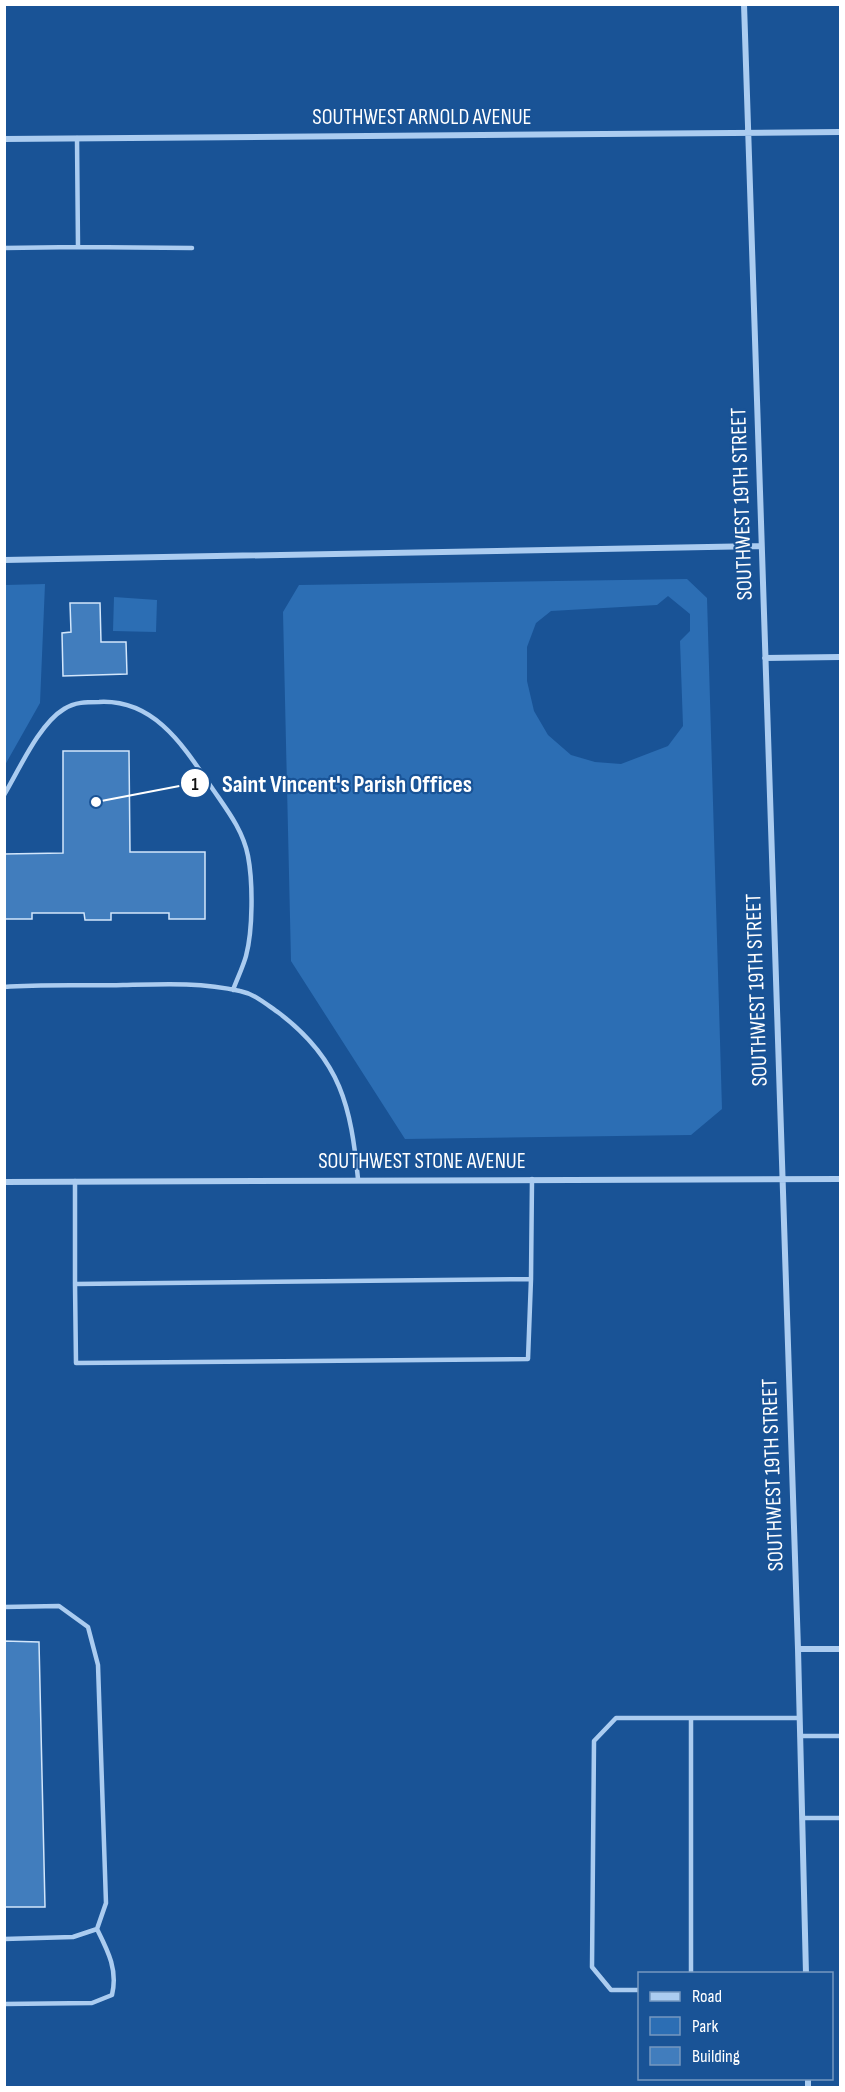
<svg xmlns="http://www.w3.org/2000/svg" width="845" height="2092" font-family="'Sofia Sans Condensed',sans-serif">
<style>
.green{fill:#2c6eb4;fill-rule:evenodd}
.building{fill:#417dbd;stroke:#d2e6fb;stroke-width:1.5}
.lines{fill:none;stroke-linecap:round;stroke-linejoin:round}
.service{stroke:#abccf0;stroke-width:4.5}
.minor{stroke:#abccf0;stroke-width:6}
.labels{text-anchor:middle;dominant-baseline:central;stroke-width:4.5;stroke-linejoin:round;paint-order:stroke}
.street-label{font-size:22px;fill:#fff;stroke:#195396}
.leader{fill:none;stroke:#fff;stroke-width:2}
.callout-dot{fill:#fff;stroke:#195396;stroke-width:2}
.mark-label{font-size:18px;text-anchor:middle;font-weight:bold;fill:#111}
.callout-label{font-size:24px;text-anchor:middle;font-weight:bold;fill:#fff;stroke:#195396;stroke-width:4.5;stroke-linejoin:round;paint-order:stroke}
</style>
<rect width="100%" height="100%" fill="#195396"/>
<!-- green -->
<path class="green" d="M687,579L707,598L722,1109L691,1135L405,1139L291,961L283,612L299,585ZM668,596L690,614V631L680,641L683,726L668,746L621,764L595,762L571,755L548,735L534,711L527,681V647L536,623L551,611L657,605Z
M45,584L40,703L5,765V585Z
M114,597L157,600L156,632L113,631Z"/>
<!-- building -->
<path class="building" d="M70,603H100L101,642H126L127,674L63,676L62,633L71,632Z
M63,751H129L130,852H205V919H169V913H111V920H85L84,913H32V919H4V854L63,853Z
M4,1641L39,1642L45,1907H4Z"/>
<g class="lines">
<!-- service -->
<path class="service" d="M78,247L192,248
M4,248L78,247L77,138
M4,795C19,770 39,724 64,709C75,702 86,702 99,702C155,699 184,747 212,788C227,810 243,830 248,856C253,882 253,930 246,956C243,967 237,979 233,990
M4,987C44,984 83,986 123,985C162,984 201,982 240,991C255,994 267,1005 279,1013C341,1060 351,1107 358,1179
M75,1181V1284L531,1279L532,1179
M75,1284L76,1363L528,1359L531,1279
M4,1607L59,1606L88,1627L98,1665L106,1903L97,1929L73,1937L4,1939
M691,1718V1974
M800,1736H840
M802,1818H840
M640,1990H611L592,1967L594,1741L616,1718H799
M4,2004L92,2003L112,1995C118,1970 108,1951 97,1929"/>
<!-- minor -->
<path class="minor" d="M744,4L798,1649L806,1974
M4,139L840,132
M4,560L761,546
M765,658L840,657
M4,1182L840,1179
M798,1649H840
M808,2078V2088"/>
</g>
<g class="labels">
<!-- street labels -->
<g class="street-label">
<text x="422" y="117">SOUTHWEST ARNOLD AVENUE</text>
<text transform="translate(742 504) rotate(-92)">SOUTHWEST 19TH STREET</text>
<text transform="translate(757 990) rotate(-92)">SOUTHWEST 19TH STREET</text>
<text x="422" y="1161">SOUTHWEST STONE AVENUE</text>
<text transform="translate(773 1475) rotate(-92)">SOUTHWEST 19TH STREET</text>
</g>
</g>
<!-- callouts -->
<path class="leader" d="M96 802L195 783"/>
<g class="callout-dot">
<circle cx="96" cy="802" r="6"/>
<circle cx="195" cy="783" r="15"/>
</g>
<g class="mark-label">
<text x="195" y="790">1</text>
</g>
<g class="callout-label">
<text x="347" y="792">Saint Vincent's Parish Offices</text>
</g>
<!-- border -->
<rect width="845" height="2092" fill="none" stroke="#ffffff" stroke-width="12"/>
<!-- legend -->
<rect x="638" y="1972" width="195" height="108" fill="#195396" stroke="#7598c0" stroke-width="1.5"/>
<rect x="650" y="1992" width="30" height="9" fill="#abccf0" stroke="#7598c0" stroke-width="1.5"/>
<text x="692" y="2002" font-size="18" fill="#ffffff">Road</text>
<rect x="650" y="2017" width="30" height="18" fill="#2c6eb4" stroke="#7598c0" stroke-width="1.5"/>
<text x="692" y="2032" font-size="18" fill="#ffffff">Park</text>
<rect x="650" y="2047" width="30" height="18" fill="#417dbd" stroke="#7598c0" stroke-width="1.5"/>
<text x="692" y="2062" font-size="18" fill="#ffffff">Building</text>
</svg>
